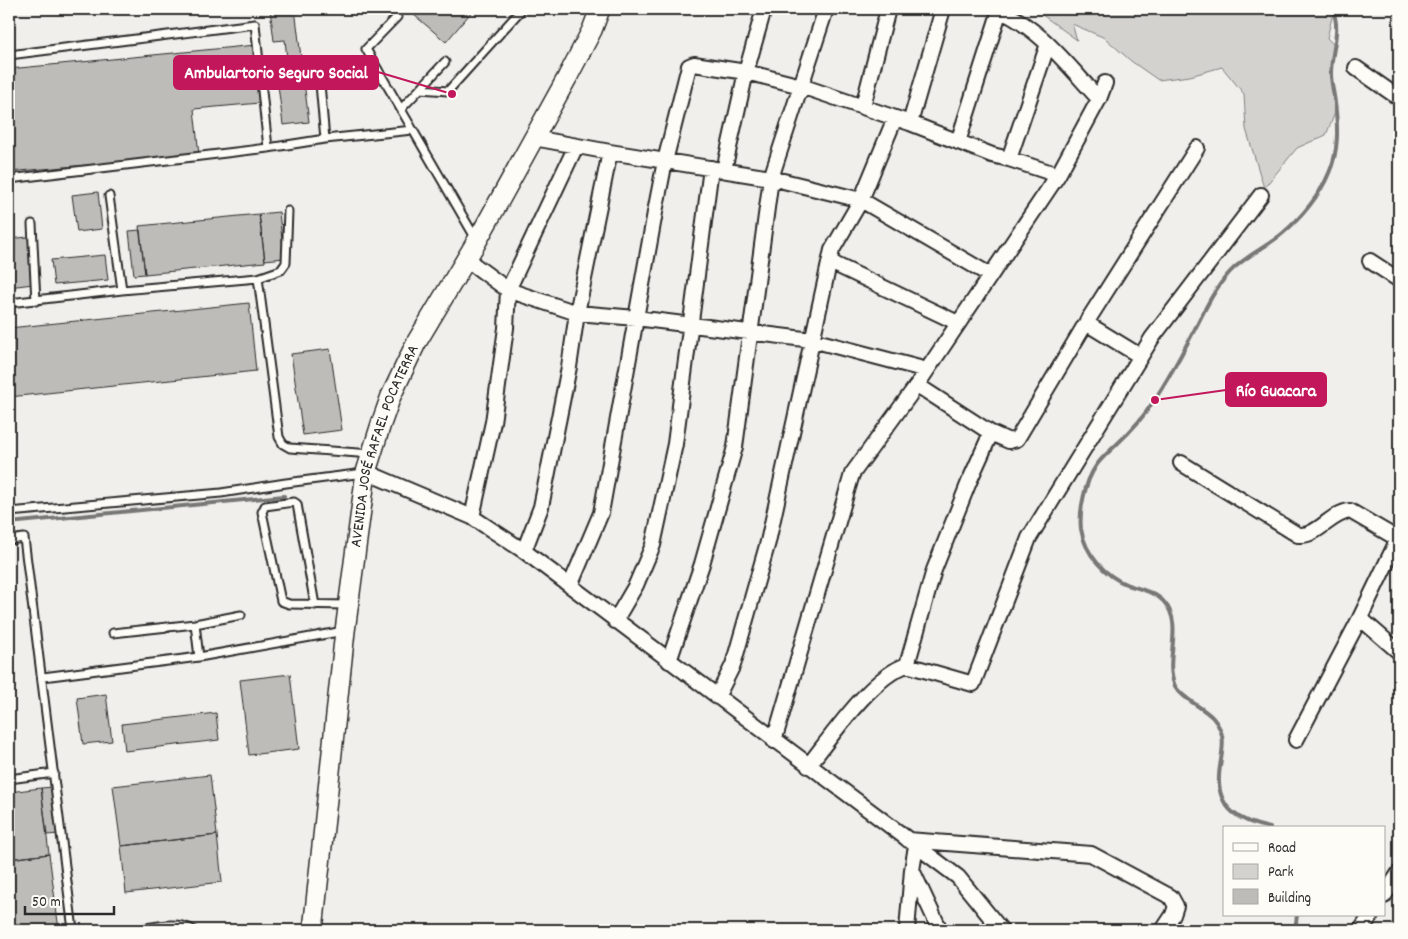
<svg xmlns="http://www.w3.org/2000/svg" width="1408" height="939" font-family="Dekko,sans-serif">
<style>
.green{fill:#d3d2cf;stroke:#7f7e7d}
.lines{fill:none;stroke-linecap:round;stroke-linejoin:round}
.stream{stroke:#777775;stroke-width:4}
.building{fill:#bdbcb8;stroke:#2b2b2b}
.lane-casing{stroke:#2b2b2b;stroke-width:11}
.street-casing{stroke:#2b2b2b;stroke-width:18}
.secondary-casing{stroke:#2b2b2b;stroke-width:22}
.lane{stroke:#fdfcf7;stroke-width:7}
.street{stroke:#fdfcf7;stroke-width:14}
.secondary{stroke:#fdfcf7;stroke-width:19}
.labels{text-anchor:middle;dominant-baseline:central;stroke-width:4;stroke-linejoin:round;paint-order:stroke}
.street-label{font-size:16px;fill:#2b2b2b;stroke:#fdfcf7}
.leader{fill:none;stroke:#c2185b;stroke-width:2}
.callout-dot{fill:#c2185b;stroke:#fdfcf7;stroke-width:2}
.callout{fill:#c2185b;stroke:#c2185b;stroke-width:2}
.callout-label{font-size:18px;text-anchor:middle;font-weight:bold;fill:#fff}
</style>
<rect width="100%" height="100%" fill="#f0efeb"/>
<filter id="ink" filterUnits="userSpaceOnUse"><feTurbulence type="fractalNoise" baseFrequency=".02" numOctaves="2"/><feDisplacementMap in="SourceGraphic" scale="10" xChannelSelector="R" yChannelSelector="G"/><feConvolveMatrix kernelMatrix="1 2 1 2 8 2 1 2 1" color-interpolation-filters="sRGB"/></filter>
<g filter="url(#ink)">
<!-- green -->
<path class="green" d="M1034,9H1334L1327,38L1335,46L1331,78L1337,108L1326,135L1297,148L1264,188L1246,129L1244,94L1222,67L1190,76L1158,80L1131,61L1105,38L1072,24L1077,40Z"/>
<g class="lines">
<!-- stream -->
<path class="stream" d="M9,523L284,496
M1270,828C1241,822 1217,810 1219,776C1220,754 1230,738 1213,718C1202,706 1182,699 1175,686C1163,660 1185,625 1164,602C1155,592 1140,589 1128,585C1105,576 1085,554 1081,529C1079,510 1085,482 1096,466C1101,458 1110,451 1117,444C1131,431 1143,418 1153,402C1170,377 1184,350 1198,323C1207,305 1216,287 1230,272C1245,256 1267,247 1283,233C1302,217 1320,195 1329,173C1339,151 1338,127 1335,103C1334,93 1331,84 1331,73C1331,51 1342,29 1332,9
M1295,930L1297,915"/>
</g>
<!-- building -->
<path class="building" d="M270,9H295L309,122L283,125L275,61L287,59L285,40L274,41Z
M407,9H474L446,42Z
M256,45L260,103L194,109L199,155L9,172V69Z
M98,192L102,229L77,232L72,195Z
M279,212L284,258L265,260L259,214Z
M259,214L265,262L145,274L139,226Z
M140,230L145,274L134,275L129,231Z
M28,237L33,284L9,287V239Z
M105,255L108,280L54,285L51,260Z
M249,303L256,371L9,397V328Z
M330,349L342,430L303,435L291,354Z
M290,674L299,749L249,755L240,680Z
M106,694L112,741L83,744L77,698Z
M216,713L219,740L125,751L122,724Z
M210,775L217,835L121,846L113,786Z
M53,787L59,834L47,835L41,788Z
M41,788L49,854L9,859V792Z
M217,835L222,882L126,893L121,846Z
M49,854L59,930H14L9,886V859Z"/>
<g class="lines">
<!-- lane casing -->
<g class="lane-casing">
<path id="lane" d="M397,17L366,49L476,239
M9,55L255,24L268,148L325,139
M319,73L325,139L413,130
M420,89L445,62
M401,109L420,89L448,91L522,9
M9,179L268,148
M109,196L122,290
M32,224L36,301
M258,278L281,270L286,263L288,211
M9,303L122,290L258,278L279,437L283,444L290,448L372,454
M9,512L221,493L286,483L364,473
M9,540L24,538L73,930
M315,605L297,504L294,502L265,506L262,512L281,601L289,604L348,605
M195,624L199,657
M113,633L195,624L241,615
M43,677L199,657L344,631
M9,779L54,773
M132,930C151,928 176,920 193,930"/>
</g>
<!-- street casing -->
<g class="street-casing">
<path id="street" d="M996,9C1039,26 1069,67 1099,99
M1356,68L1399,98
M863,106L888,9
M910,123L943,9
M534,138L610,152L771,178L861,200L990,275
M958,142L1000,10
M1009,159L1048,44
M724,170L746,72L764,9
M466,259L508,290L577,313L636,318L812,340L927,370
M1370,261L1399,280
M830,262L958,323
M1086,323L1140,356
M917,385L991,433L1009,441L1017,439L1086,323L1197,148
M1181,463L1298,535C1318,537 1330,513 1350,511L1398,539L1399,536
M366,472L472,517L524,551L958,877L1001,930
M472,517L493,422L506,328L508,290L576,146
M524,551L541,507L569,367L577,313L610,152
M570,586L601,513L656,207L665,161L689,66L694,64L746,72L801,86L910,123L992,155L1009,159L1058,175
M1360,618L1399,652
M615,621L636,585L653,545L675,444L711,168
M669,661L702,564L735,447L771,178L826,9
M907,665L934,570L969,482L991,433
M717,697L733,665L768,542L832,250L861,200L895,118
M1296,740L1360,618L1398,539
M774,741L852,474L917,385L1058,175L1099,99L1105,83
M808,766C831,737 872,676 907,665L973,684L1029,538L1152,338L1261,195
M908,840L1091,854L1171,897L1176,906L1173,915L1163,930
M913,872L940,930
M1384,896L1399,873
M907,930L912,870L916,846
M1361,930L1371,915"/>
</g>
<!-- secondary casing -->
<g class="secondary-casing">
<g id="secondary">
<path id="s1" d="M313,930L345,631L366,472L381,424L391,396L416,343L477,241L567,78L592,30L600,9"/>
</g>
</g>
<!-- lane -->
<use href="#lane" class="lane"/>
<!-- street -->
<use href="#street" class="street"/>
<!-- secondary -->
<use href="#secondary" class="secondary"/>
</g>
</g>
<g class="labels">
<!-- street labels -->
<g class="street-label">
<text stroke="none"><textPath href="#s1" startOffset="491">AVENIDA JOSÉ RAFAEL POCATERRA</textPath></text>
</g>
</g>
<!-- callouts -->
<path class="leader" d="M452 94L378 72M1155 400L1226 390"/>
<g class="callout-dot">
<circle cx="452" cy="94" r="5"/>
<circle cx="1155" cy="400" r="5"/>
</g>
<g class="callout">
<rect x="174" y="56" width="204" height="33" rx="5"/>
<rect x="1226" y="373" width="100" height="33" rx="5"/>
</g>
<g class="callout-label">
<text x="276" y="78">Ambulartorio Seguro Social</text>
<text x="1276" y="396">Río Guacara</text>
</g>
<!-- margin -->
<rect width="1408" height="939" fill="none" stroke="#fdfcf7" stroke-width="30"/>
<rect x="15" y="15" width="1378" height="909" fill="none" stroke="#2b2b2b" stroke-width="2" filter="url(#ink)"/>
<!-- legend -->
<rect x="1223" y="826" width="162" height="90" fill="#fdfcf7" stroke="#a9a8a5"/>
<rect x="1233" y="843" width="25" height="8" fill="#fdfcf7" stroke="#a9a8a5"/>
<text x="1268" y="852" font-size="15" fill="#2b2b2b">Road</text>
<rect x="1233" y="864" width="25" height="15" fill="#d3d2cf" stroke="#a9a8a5"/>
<text x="1268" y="876" font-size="15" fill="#2b2b2b">Park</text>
<rect x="1233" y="889" width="25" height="15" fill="#bdbcb8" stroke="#a9a8a5"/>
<text x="1268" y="902" font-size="15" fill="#2b2b2b">Building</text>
<!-- scale -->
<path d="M25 906v8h89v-8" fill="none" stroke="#2b2b2b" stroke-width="2.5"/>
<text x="32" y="906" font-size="15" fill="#2b2b2b" stroke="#fdfcf7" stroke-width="4" paint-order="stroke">50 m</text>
</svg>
